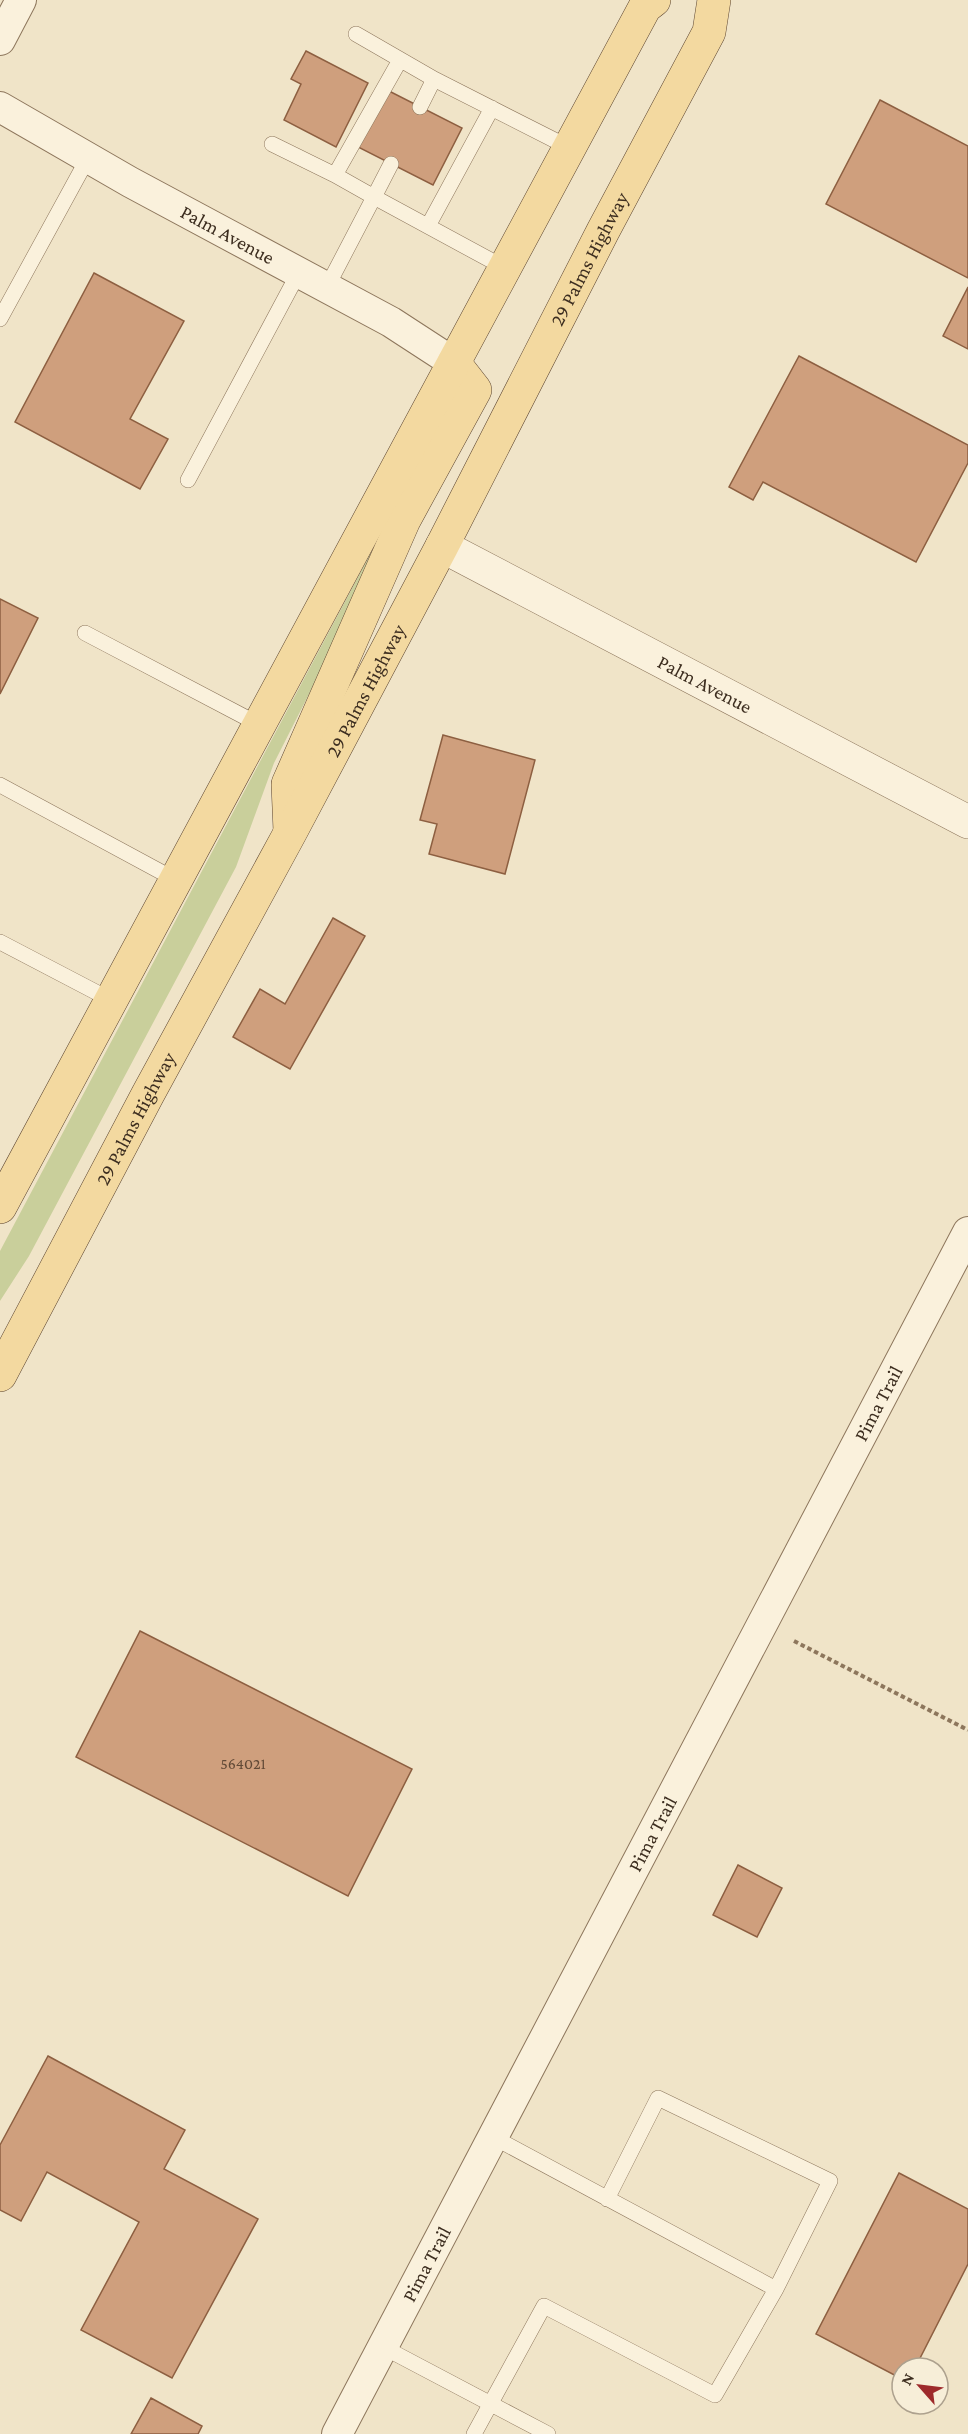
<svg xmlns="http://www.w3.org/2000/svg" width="968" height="2434" font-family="'Crimson Pro',serif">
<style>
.green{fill:#c9cf9b}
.building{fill:#cf9f7d;stroke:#8d5f41;stroke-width:1.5}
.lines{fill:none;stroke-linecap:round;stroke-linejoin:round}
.service-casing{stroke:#8d765c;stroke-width:16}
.minor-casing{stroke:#8d765c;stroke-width:32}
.tertiary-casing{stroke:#8d765c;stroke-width:34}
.primary-casing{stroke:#5b4430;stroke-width:34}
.path{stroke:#8d765c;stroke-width:4;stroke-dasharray:4.5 3;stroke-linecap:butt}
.service{stroke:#faf1dc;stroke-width:15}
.minor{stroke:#faf1dc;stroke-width:30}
.tertiary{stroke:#faf1dc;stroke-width:33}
.primary{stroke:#f3d9a0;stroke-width:33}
.labels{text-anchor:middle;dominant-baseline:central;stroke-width:6;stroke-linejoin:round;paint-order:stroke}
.number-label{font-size:16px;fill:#624a37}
.street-label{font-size:20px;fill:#3d2e20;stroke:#f7eed8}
</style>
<rect width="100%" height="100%" fill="#f0e4c8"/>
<!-- green -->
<path class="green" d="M424,453L375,564L274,763L236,867L29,1256L0,1301V1251Z"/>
<!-- building -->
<path class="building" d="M306,51L368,83L336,147L284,120L301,84L291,79Z
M387,90L462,128L433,185L358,147Z
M880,100L968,146V278L826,204Z
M94,273L184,321L130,419L168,439L140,489L15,422Z
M968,287V349L943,336Z
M799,356L968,445V463L916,562L763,482L753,500L729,487Z
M0,599L38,618L0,694Z
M443,735L535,760L505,874L429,854L437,824L420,820Z
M333,918L365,936L290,1069L233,1037L260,989L285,1004Z
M140,1631L412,1769L348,1896L76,1757Z
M738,1865L782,1888L757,1937L713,1915Z
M48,2056L185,2130L164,2169L258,2219L172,2378L81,2330L139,2222L47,2172L21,2221L0,2210V2145Z
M899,2173L968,2209V2264L915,2368H902V2379L816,2334Z
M151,2398L202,2426L198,2434H131Z"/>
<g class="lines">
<!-- service casing -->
<g class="service-casing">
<path id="service" d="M356,34L434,79
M420,107L434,79L570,148
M272,144L335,175
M391,164L374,197L335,175L400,60
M428,226L492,108
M327,287L374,197L505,268
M0,319L88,158
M188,480L299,272
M85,633L260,725
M0,785L176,880
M0,942L111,1000
M493,2137L776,2289L830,2181L658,2098L607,2199
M383,2347L548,2434
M474,2434L544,2306L715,2395L776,2289"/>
</g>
<!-- minor casing -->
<g class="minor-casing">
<g id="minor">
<path d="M0,40L21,0"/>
<path id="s1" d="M0,107L130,182L391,322L454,363"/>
<path id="s2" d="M337,2434L968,1232"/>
</g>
</g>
<!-- tertiary casing -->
<g class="tertiary-casing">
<g id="tertiary">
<path id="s3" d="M442,546L968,822"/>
</g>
</g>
<!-- primary casing -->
<g class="primary-casing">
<g id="primary">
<path d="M290,831L288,784L404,520L475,390L454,363"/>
<path d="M0,1207L645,7L654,0"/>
<path id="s4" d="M0,1375L148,1094L290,833L442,546L603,231L709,32L714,0"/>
</g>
</g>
<!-- path -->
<path class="path" d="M794,1641L968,1730"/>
<!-- service -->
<use href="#service" class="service"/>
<!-- minor -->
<use href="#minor" class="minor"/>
<!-- tertiary -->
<use href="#tertiary" class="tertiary"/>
<!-- primary -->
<use href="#primary" class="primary"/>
</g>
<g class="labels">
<!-- number labels -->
<g class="number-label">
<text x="243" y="1763">564021</text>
</g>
<!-- street labels -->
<g class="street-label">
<text stroke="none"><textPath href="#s1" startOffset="261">Palm Avenue</textPath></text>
<text stroke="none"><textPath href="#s4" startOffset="1262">29 Palms Highway</textPath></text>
<text stroke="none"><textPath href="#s3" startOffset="297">Palm Avenue</textPath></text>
<text stroke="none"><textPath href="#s4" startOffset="776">29 Palms Highway</textPath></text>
<text stroke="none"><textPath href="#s4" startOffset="290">29 Palms Highway</textPath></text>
<text stroke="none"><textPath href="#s2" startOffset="1164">Pima Trail</textPath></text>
<text stroke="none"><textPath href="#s2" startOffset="678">Pima Trail</textPath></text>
<text stroke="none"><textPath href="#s2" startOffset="192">Pima Trail</textPath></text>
</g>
</g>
<!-- north arrow -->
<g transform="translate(920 2386) rotate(298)"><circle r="28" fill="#f7eed8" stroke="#ada18e" stroke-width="1.5"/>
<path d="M0-4.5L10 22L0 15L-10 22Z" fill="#9e2a2b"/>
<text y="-9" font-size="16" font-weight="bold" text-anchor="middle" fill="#3d2e20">N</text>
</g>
</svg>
